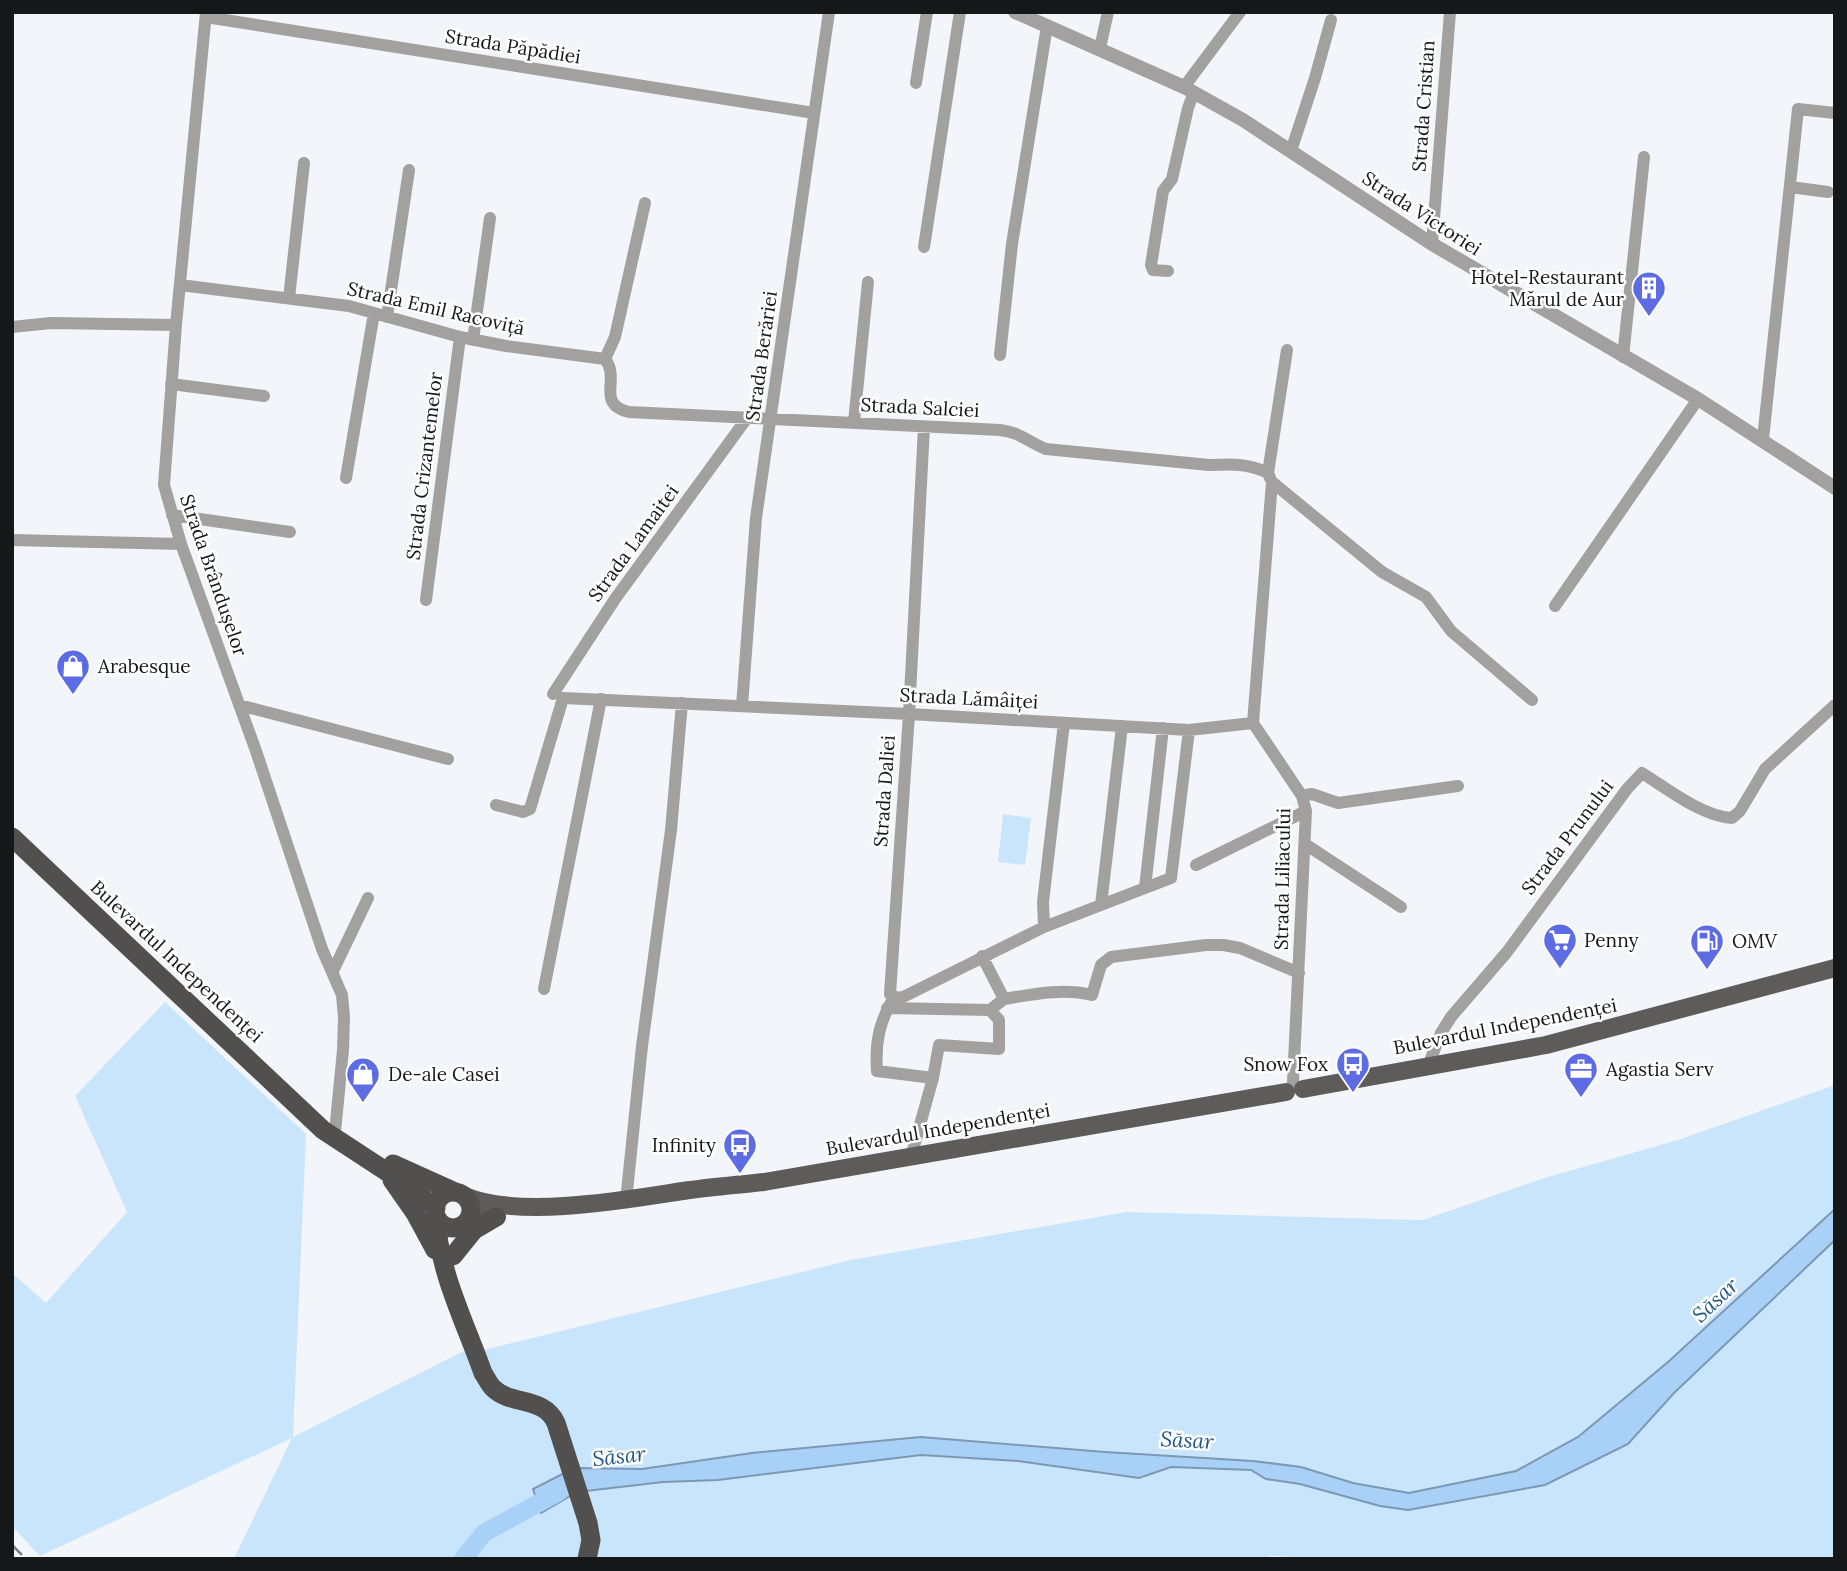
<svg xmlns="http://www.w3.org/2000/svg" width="1847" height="1571" font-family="Lora,serif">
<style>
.green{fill:#c9e5fc}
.water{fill:#a9d0f6;stroke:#7d98b3;stroke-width:2}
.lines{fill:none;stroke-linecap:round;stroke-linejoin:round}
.river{stroke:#a9d0f6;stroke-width:18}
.minor{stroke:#a2a19f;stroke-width:12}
.tertiary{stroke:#a2a19f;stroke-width:14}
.primary{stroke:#5e5c5a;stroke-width:18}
.trunk{stroke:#52504e;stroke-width:19}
.rail{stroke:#7b7c7f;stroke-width:2.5;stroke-dasharray:14 7;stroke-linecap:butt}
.labels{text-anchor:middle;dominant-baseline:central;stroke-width:5;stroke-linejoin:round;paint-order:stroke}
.street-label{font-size:19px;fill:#161718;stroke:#fff}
.poi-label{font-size:19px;fill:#161718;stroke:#fff;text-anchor:start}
.water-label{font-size:21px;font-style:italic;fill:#1f5887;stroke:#fff}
</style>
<rect width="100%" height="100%" fill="#f2f5f9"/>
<!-- green -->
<path class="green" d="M1003,814L1031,818L1025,865L998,862Z
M165,1002L306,1134L293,1437L474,1346L483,1350L851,1260L1126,1212L1423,1220L1541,1179L1678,1140L1835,1085V1559H1342L1271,1556L1266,1559H234L292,1438L40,1556L12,1526V1273L46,1303L127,1212L75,1096Z"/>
<!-- water -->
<path class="water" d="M1835,1209V1240L1674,1393L1628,1444L1545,1485L1408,1510L1380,1506L1300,1484L1266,1479L1251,1470L1171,1467L1139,1478L1018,1461L921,1455L718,1480L663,1482L577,1492L541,1513L533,1489L574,1468L642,1469L752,1453L921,1437L1105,1452L1253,1461L1301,1467L1353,1483L1409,1493L1516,1471L1578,1437L1668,1362Z"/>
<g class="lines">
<!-- river -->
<path class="river" d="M463,1559L484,1533L559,1492"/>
<!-- minor -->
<path class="minor" d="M206,12L176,325L164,485L181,544L256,751L322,949L342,995L344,1017L343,1050L335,1132
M206,17L814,113
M1100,48L1108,12
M916,83L927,12
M1184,87L1240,12
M1291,151L1315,78L1331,20
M1790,187L1828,192
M1432,244L1450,12
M924,247L960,12
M1168,271L1153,270L1151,265L1163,191L1172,179L1188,108L1194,92
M180,285L349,306L460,337L506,346L605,359L615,337L645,203
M289,298L304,163
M387,317L409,170
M12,327L51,323L176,325
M473,340L490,218
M1000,355L1012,244L1047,26
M1623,357L1644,157
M605,359C621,379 595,404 629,412L1000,430C1023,433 1027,442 1046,449L1209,465C1231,464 1248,463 1268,473
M171,384L264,396
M854,422L868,282
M924,427L909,714L890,994L898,998L903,997L1044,927L1101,905L1122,726
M1763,439L1798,109L1835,113
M346,478L374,313
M1270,478L1268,473L1287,350
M172,515L290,532
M12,540L181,544
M426,600L460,337
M1555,606L1698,399
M553,694L615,599L747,418
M239,705L448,759
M742,706L756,518L829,12
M1302,796L1312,794L1338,803L1458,786
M496,805L523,812L530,809L563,698L909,714L1189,730L1253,723
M1305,844L1401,907
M1196,865L1306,811
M1145,888L1163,728
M1101,905L1171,878L1189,730
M1044,927L1043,902L1064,723
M982,956L1004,999C1034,994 1063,988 1092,995L1101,965L1111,957L1206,945H1223L1240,948L1299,973
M333,971L368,898
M544,989L601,699
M894,997C879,1022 875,1043 877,1071L933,1078
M887,1008L990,1010
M1428,1066L1441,1033L1451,1017L1507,952L1627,789L1642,773C1666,788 1703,817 1732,818L1740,811L1765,769L1835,705
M1293,1082L1306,811L1302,796L1253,723L1272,482L1382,572L1426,597L1451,631L1532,700
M911,1157L933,1078L939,1045L999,1049V1020L990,1010L1004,999
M626,1201L642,1046L671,830L682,703"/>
<!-- tertiary -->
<path class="tertiary" d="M1015,12L1184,87L1243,120L1432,244L1698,399L1835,488"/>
<!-- primary -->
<path class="primary" d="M1303,1089L1546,1045L1835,968
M465,1196C519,1219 625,1200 683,1191C710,1187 737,1185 764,1182L1286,1092
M469,1219L497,1217"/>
<!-- trunk -->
<path class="trunk" d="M12,837L323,1130L404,1183L436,1208
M393,1164L455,1192
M392,1180L415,1213L435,1250
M435 1210a18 18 0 1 1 36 0a18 18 0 1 1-36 0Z
M436,1216C438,1270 465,1322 483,1373C486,1377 489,1384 493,1388C511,1406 544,1396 556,1423L588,1523L591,1540L587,1559
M453,1256L474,1230L496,1217"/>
<!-- rail -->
<path class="rail" d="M12,1545L26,1559"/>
</g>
<!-- icons -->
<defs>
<g id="building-pin" transform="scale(1.75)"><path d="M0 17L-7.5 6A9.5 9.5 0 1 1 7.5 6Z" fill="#5e6ce4" stroke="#fff"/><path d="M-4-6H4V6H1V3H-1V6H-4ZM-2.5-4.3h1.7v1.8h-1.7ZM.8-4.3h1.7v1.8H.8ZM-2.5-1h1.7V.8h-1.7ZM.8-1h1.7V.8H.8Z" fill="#fff"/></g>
<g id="shop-pin" transform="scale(1.75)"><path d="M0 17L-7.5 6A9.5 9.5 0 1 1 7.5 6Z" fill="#5e6ce4" stroke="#fff"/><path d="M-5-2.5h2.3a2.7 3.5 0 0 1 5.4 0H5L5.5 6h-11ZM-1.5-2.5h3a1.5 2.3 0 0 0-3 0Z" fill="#fff"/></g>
<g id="supermarket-pin" transform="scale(1.75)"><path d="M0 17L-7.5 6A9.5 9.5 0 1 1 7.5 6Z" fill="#5e6ce4" stroke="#fff"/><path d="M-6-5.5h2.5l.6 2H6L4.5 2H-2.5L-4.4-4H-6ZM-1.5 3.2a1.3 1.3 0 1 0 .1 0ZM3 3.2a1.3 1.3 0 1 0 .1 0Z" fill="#fff"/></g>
<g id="fuel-pin" transform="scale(1.75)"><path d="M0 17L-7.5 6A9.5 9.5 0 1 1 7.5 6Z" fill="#5e6ce4" stroke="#fff"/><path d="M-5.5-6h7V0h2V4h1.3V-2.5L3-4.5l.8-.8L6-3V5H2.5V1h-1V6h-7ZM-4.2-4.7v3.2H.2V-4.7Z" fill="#fff"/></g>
<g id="bus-pin" transform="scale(1.75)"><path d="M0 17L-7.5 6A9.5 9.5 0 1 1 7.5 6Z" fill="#5e6ce4" stroke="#fff"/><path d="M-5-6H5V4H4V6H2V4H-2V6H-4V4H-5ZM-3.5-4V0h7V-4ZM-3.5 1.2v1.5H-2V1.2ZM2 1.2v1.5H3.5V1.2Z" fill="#fff"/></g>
<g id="office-pin" transform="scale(1.75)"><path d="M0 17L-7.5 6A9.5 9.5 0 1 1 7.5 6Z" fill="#5e6ce4" stroke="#fff"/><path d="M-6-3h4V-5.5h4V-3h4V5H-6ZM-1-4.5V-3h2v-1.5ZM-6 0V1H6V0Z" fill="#fff"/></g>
</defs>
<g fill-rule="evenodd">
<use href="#building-pin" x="1649" y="288"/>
<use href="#shop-pin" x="73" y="666"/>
<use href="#supermarket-pin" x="1560" y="940"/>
<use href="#fuel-pin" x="1707" y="941"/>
<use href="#bus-pin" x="1353" y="1064"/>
<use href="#office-pin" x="1581" y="1069"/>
<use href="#shop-pin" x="363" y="1074"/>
<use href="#bus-pin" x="740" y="1145"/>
</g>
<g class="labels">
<!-- street labels -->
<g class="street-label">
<text transform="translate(513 46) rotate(9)">Strada Păpădiei</text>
<text transform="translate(1423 106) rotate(-86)">Strada Cristian</text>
<text transform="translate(1422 213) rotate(33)">Strada Victoriei</text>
<text transform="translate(436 308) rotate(13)">Strada Emil Racoviță</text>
<text transform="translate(761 356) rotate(-82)">Strada Berăriei</text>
<text transform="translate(920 407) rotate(3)">Strada Salciei</text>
<text transform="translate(424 466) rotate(-83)">Strada Crizantemelor</text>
<text transform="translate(633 543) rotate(-54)">Strada Lamaitei</text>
<text transform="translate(214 575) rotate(71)">Strada Brândușelor</text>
<text transform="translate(969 698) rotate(3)">Strada Lămâiței</text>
<text transform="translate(884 791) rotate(-86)">Strada Daliei</text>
<text transform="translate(1567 837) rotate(-53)">Strada Prunului</text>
<text transform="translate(1282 879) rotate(-89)">Strada Liliacului</text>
<text transform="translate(177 961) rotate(43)">Bulevardul Independenței</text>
<text transform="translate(1505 1026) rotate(-11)">Bulevardul Independenței</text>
<text transform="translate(938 1129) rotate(-10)">Bulevardul Independenței</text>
</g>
<!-- poi labels -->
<g class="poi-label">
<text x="1624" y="277" text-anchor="end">Hotel-Restaurant<tspan x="1624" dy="22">Mărul de Aur</tspan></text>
<text x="98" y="666">Arabesque</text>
<text x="1584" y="940">Penny</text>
<text x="1732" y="941">OMV</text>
<text x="1328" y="1064" text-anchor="end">Snow Fox</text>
<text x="1606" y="1069">Agastia Serv</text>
<text x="388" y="1074">De-ale Casei</text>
<text x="716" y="1145" text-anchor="end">Infinity</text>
</g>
<!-- water labels -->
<g class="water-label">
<text transform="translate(1715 1300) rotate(-43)">Săsar</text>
<text transform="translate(1187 1440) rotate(3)">Săsar</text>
<text transform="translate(619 1456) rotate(-6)">Săsar</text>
</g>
</g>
<!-- border -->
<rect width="1847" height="1571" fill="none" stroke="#161718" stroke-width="28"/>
</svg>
